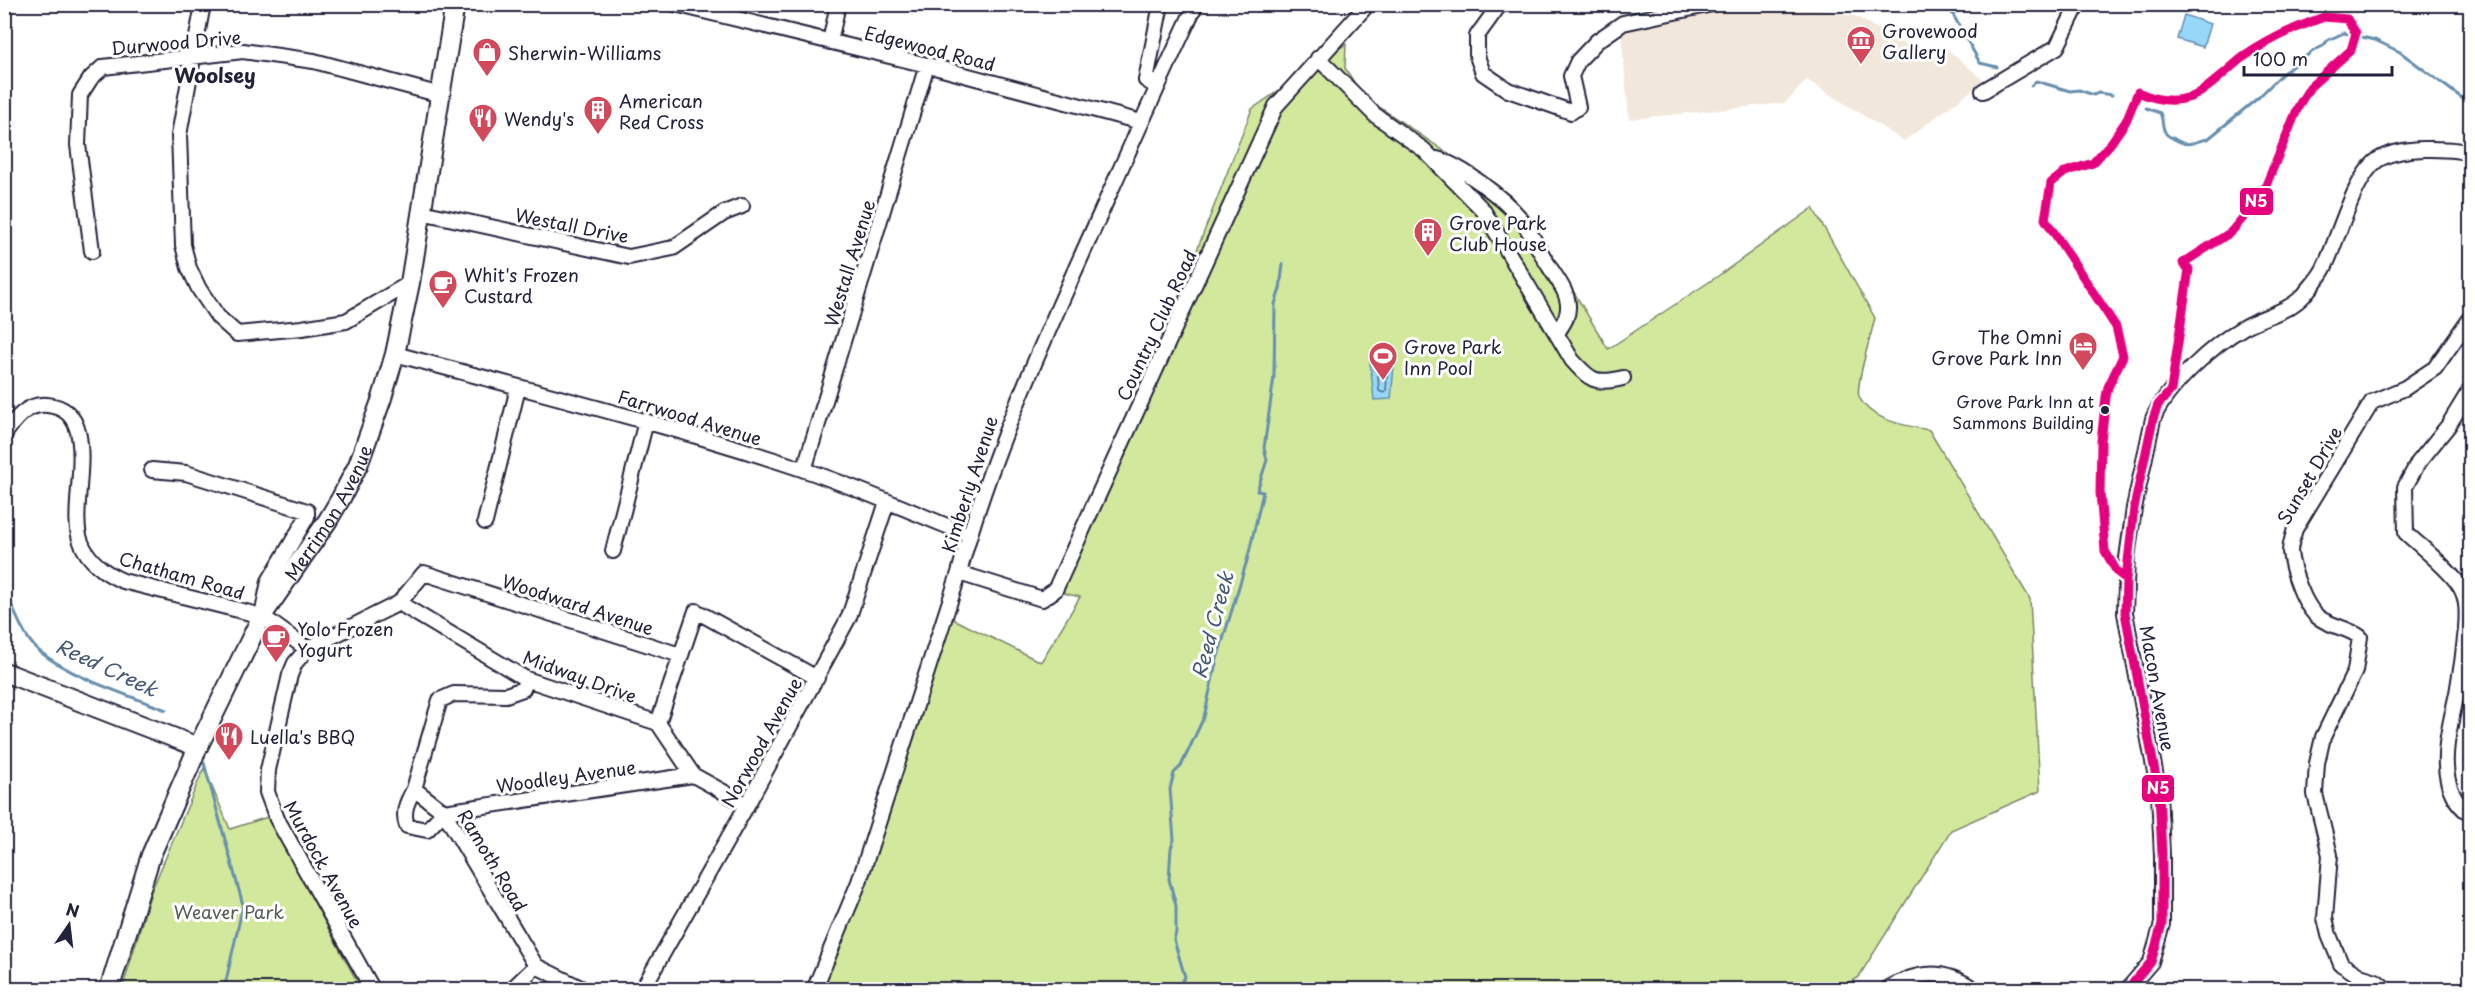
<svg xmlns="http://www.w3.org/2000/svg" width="2475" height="994" font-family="'Playpen Sans',sans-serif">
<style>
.built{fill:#f2e7db}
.green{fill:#d2e89d;stroke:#7a856c;stroke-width:1.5}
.water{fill:#97d8f9;stroke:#688fad;stroke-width:1.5}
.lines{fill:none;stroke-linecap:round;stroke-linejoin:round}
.shore{stroke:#516b87;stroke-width:1.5}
.stream{stroke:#688fad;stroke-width:3}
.minor-casing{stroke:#22223b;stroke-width:18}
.major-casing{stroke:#22223b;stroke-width:22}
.minor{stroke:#fff;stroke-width:14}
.major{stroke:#fff;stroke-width:18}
.bus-1-casing{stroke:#fff;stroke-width:14}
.bus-1{stroke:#e5007d;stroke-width:9}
.bus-dot{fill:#22223b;stroke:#fff;stroke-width:2}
.labels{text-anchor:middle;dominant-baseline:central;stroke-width:6;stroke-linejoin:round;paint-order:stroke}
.bus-label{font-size:16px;fill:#22223b;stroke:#fff;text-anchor:end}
.poi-label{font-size:18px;fill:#22223b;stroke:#fff;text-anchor:start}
.street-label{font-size:18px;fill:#22223b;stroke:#fff}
.park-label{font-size:18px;fill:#575d58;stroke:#fff}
.neighbourhood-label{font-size:20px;font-weight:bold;fill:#22223b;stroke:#fff}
.water-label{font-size:20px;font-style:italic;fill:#455974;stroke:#fff}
.line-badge{stroke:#fff;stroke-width:2}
.badge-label{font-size:16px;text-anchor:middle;font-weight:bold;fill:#fff}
</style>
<rect width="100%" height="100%" fill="#fff"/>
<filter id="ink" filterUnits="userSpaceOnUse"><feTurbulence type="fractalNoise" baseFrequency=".0167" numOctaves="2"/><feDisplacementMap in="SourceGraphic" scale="12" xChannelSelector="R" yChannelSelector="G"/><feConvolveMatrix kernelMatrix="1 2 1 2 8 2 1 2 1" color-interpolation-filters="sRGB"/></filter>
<g filter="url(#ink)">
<!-- built -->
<path class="built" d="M1765,6L1810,8L1855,16L1924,55L1943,45L1984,81L1904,141L1807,80L1785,103L1629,119L1621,29L1651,20Z"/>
<!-- green -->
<path class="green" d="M1346,44L1345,68L1362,95L1512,197L1531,221L1608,349L1718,276L1813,208L1875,318C1872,332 1855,386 1859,396C1868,420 1907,426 1929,430L2030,599L2040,791L1951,830L1858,978L1835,989L819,990L871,870L949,617L1041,662L1080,597L1063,593L1252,109Z
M204,768L230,829L268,817L361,989L122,990L151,892Z"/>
<!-- water -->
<path class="water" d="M2184,15L2210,24L2203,47L2177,39Z
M1374,354L1395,355L1391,399L1374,400L1370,362Z"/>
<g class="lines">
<!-- shore -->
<path class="shore" d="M1377,361H1386L1388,363L1386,391L1384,393L1379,391Z"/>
<!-- stream -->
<path class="stream" d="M1947,4L1980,63L1997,67
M2031,86L2036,81L2070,91L2079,90L2094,95L2098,93L2112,95
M2146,108L2160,113C2163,119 2162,127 2165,132C2167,137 2172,137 2176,140C2191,148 2193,141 2208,139L2259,97L2283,73L2313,51L2323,46L2328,40L2344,33L2375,40L2400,52L2470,104
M4,586C12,605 23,638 39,651C72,678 126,694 166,710
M204,763L243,905L224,990
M1176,990L1185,977L1174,940L1176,932V906L1169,879L1171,848L1174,840L1170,789L1174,773L1181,766L1204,717L1217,659L1248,557L1263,492L1257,491L1267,460L1264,448L1274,377L1275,304L1280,289L1283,264"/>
<!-- minor casing -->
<g class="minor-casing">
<path id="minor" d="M203,4L179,135L183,245L189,268L199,289L218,317L237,334L302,328L346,321L410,283
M675,4L927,65L1141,122
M1500,4L1477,36V56L1483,73L1508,90L1571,112L1578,107L1571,76L1578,61L1597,41L1623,23L1712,4
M830,42L838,4
M1318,58L1375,115L1424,150L1483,210L1572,360C1590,380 1595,385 1623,378
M1157,87L1146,80L1161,4
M1983,91L2057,47L2078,4
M1437,159C1462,166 1503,198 1520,218C1531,232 1539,251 1549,266C1556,278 1569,293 1568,308C1568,318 1562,325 1557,333
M421,212L629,257L673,248L724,213L742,206
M92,251L78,145L80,95L91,78L103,67L243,51L314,61L441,95
M395,354C532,391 670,425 805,470C861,489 914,513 969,535
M2470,390L2448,426L2418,463L2405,487L2406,533C2421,547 2448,568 2459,585C2468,598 2467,614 2466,629C2464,651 2461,672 2457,693C2449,732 2431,786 2470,814
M4,435C14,420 27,403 47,405C106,410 66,507 81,542C88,561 106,574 123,581L262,616L307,649
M152,470L186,473L307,511V517L269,581L263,611
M804,470L927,65
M485,522L518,388
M613,551L646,421
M959,573L1042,599L1055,590L1276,106L1368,4
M399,603L526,679L658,723
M526,679L523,689L506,695L454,694L440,700L414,789L444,812L536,966
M414,789C407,802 402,812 407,826L427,830L444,812L693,775
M747,805L693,775L658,723L696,611L817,678
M373,990L277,819L267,792L268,770L290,675L295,663L307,649L399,603L424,573L680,655
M511,990L536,966L585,990
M642,990L747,805L849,617L887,502
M814,990L859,882L959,573C986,470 1029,374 1072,277C1113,186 1153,95 1196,4
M1886,990C1917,970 1945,969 1975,990
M2127,990L2151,962L2162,924V855L2159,793L2125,613L2127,558L2134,508L2153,419C2166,387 2214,344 2244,327C2263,316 2289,312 2304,295C2311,286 2321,276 2325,266C2338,240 2355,171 2381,158C2404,146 2445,148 2470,152
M2387,990L2376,981L2360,976L2341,964L2329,935L2325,918L2330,855L2315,794L2317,763L2323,737L2355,671L2360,637C2347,627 2331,627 2318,617C2304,606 2292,570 2290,552C2290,545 2293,536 2295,529L2372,402L2405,388L2435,368L2470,318"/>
</g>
<!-- major casing -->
<g class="major-casing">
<g id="major">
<path d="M4,672L198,747"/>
<path id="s1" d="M109,990L151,855L198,747L262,616L328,520L341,498L358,465L382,398L395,354L410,283L455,4"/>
</g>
</g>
<!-- minor -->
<use href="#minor" class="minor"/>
<!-- major -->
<use href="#major" class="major"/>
<!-- bus-1 casing -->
<g class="bus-1-casing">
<path id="bus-1" d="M2324,17L2347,19L2356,33L2351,50L2310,87L2299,105L2262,195L2231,232L2183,263L2189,269L2171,390L2158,405L2153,419L2134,508L2126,579L2117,572L2105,551L2100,493L2101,441L2106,397L2108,387L2123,356L2116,327L2045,219L2051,183L2065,172L2093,163L2111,143L2126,121L2138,92C2156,100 2172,103 2191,97C2203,94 2230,67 2242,58C2266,41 2296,27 2324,17Z
M2126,579L2125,613L2159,793L2162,855V924L2151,962L2127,990"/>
</g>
<!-- bus-1 -->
<use href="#bus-1" class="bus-1"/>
</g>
</g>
<!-- icons -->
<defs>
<g id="museum-pin" transform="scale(1.5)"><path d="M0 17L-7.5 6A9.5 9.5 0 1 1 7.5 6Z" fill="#d1495b" stroke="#fff"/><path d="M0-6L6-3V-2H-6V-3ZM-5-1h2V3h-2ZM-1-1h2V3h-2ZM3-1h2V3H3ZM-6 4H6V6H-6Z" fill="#fff"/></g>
<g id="shop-pin" transform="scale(1.5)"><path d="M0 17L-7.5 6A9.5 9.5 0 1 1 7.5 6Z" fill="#d1495b" stroke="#fff"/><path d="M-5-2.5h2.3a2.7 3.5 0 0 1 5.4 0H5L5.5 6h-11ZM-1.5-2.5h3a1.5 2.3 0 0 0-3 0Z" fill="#fff"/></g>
<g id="building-pin" transform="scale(1.5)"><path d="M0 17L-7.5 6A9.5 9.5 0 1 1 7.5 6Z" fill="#d1495b" stroke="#fff"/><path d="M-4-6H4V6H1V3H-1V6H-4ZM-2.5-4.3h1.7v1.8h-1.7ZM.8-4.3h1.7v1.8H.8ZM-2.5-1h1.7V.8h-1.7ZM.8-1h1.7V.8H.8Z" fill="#fff"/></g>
<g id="restaurant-pin" transform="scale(1.5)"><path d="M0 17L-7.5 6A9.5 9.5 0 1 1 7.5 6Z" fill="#d1495b" stroke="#fff"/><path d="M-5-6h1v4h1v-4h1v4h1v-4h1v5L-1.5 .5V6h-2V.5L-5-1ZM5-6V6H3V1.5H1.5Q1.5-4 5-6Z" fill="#fff"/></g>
<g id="cafe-pin" transform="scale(1.5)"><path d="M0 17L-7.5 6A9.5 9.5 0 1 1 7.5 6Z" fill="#d1495b" stroke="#fff"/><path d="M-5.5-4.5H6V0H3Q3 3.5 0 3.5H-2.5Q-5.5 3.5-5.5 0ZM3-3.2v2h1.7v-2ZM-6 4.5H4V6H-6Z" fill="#fff"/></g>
<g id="hotel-pin" transform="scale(1.5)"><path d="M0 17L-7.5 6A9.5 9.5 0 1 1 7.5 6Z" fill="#d1495b" stroke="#fff"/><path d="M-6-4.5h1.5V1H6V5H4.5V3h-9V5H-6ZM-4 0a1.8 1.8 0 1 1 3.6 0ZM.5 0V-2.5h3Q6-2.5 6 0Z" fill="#fff"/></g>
<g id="stadium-pin" transform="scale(1.5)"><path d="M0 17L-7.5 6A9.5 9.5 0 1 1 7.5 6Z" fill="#d1495b" stroke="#fff"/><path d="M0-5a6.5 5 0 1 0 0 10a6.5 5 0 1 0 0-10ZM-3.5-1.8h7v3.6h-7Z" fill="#fff"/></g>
</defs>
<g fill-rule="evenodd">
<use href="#museum-pin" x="1861" y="40"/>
<use href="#shop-pin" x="487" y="52"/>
<use href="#building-pin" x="598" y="110"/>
<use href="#restaurant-pin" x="483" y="118"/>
<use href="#building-pin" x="1428" y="232"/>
<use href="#cafe-pin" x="443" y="284"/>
<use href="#hotel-pin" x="2083" y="346"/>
<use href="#stadium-pin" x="1383" y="356"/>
<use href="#cafe-pin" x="276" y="638"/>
<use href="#restaurant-pin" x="229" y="736"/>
</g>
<!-- markers -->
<circle class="bus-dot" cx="2105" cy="410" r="5"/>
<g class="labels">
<!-- bus labels -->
<g class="bus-label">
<text x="2094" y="401">Grove Park Inn at<tspan x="2094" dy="21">Sammons Building</tspan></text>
</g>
<!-- poi labels -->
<g class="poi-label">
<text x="1882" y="30">Grovewood<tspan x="1882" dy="21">Gallery</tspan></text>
<text x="508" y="52">Sherwin-Williams</text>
<text x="619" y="100">American<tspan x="619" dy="21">Red Cross</tspan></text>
<text x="504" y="118">Wendy's</text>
<text x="1449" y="222">Grove Park<tspan x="1449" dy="21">Club House</tspan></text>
<text x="464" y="274">Whit's Frozen<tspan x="464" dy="21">Custard</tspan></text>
<text x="2062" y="336" text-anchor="end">The Omni<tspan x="2062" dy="21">Grove Park Inn</tspan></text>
<text x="1404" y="346">Grove Park<tspan x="1404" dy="21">Inn Pool</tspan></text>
<text x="297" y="628">Yolo Frozen<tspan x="297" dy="21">Yogurt</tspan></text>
<text x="250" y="736">Luella's BBQ</text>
</g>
<!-- street labels -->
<g class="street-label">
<text transform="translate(176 42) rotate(-5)">Durwood Drive</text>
<text transform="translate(930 48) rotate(14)">Edgewood Road</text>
<text transform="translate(572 225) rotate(11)">Westall Drive</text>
<text transform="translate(849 263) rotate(-73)">Westall Avenue</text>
<text transform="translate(1156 325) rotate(-65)">Country Club Road</text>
<text transform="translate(690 417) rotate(17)">Farrwood Avenue</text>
<text transform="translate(2309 475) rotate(-60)">Sunset Drive</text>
<text transform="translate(969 484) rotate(-72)">Kimberly Avenue</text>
<text stroke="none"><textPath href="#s1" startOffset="528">Merrimon Avenue</textPath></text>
<text transform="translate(182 575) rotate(16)">Chatham Road</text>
<text transform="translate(578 604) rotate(18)">Woodward Avenue</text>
<text transform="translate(580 676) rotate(20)">Midway Drive</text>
<text transform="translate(2158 688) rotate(80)">Macon Avenue</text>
<text transform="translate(761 742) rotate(-61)">Norwood Avenue</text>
<text transform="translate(566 776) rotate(-8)">Woodley Avenue</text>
<text transform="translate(493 860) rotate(59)">Ramoth Road</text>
<text transform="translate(324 864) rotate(61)">Murdock Avenue</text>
</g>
<!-- park labels -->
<g class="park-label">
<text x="229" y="911">Weaver Park</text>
</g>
<!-- neighbourhood labels -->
<g class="neighbourhood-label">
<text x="215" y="75">Woolsey</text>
</g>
<!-- water labels -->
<g class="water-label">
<text transform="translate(1212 625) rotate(-75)">Reed Creek</text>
<text transform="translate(107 667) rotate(25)">Reed Creek</text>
</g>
</g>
<g class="line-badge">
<rect x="2239" y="187" width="35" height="29" rx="6" fill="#e5007d"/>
<rect x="2141" y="774" width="34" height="29" rx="6" fill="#e5007d"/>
</g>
<g class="badge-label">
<text x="2256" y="207">N5</text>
<text x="2158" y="794">N5</text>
</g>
<!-- margin -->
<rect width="2475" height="994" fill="none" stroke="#fff" stroke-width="24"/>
<rect x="12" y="12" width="2451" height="970" fill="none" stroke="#22223b" stroke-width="2" filter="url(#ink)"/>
<!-- north arrow -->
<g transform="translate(69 925) rotate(14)" stroke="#ffffff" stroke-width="4.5" paint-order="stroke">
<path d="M0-4.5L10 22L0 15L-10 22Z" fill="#22223b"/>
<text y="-9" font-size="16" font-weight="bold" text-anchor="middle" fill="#22223b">N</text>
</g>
<!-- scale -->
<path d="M2244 66v9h148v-9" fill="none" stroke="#22223b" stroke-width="3"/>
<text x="2253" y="66" font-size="18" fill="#22223b" stroke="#ffffff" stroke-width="4.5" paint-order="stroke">100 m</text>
</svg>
